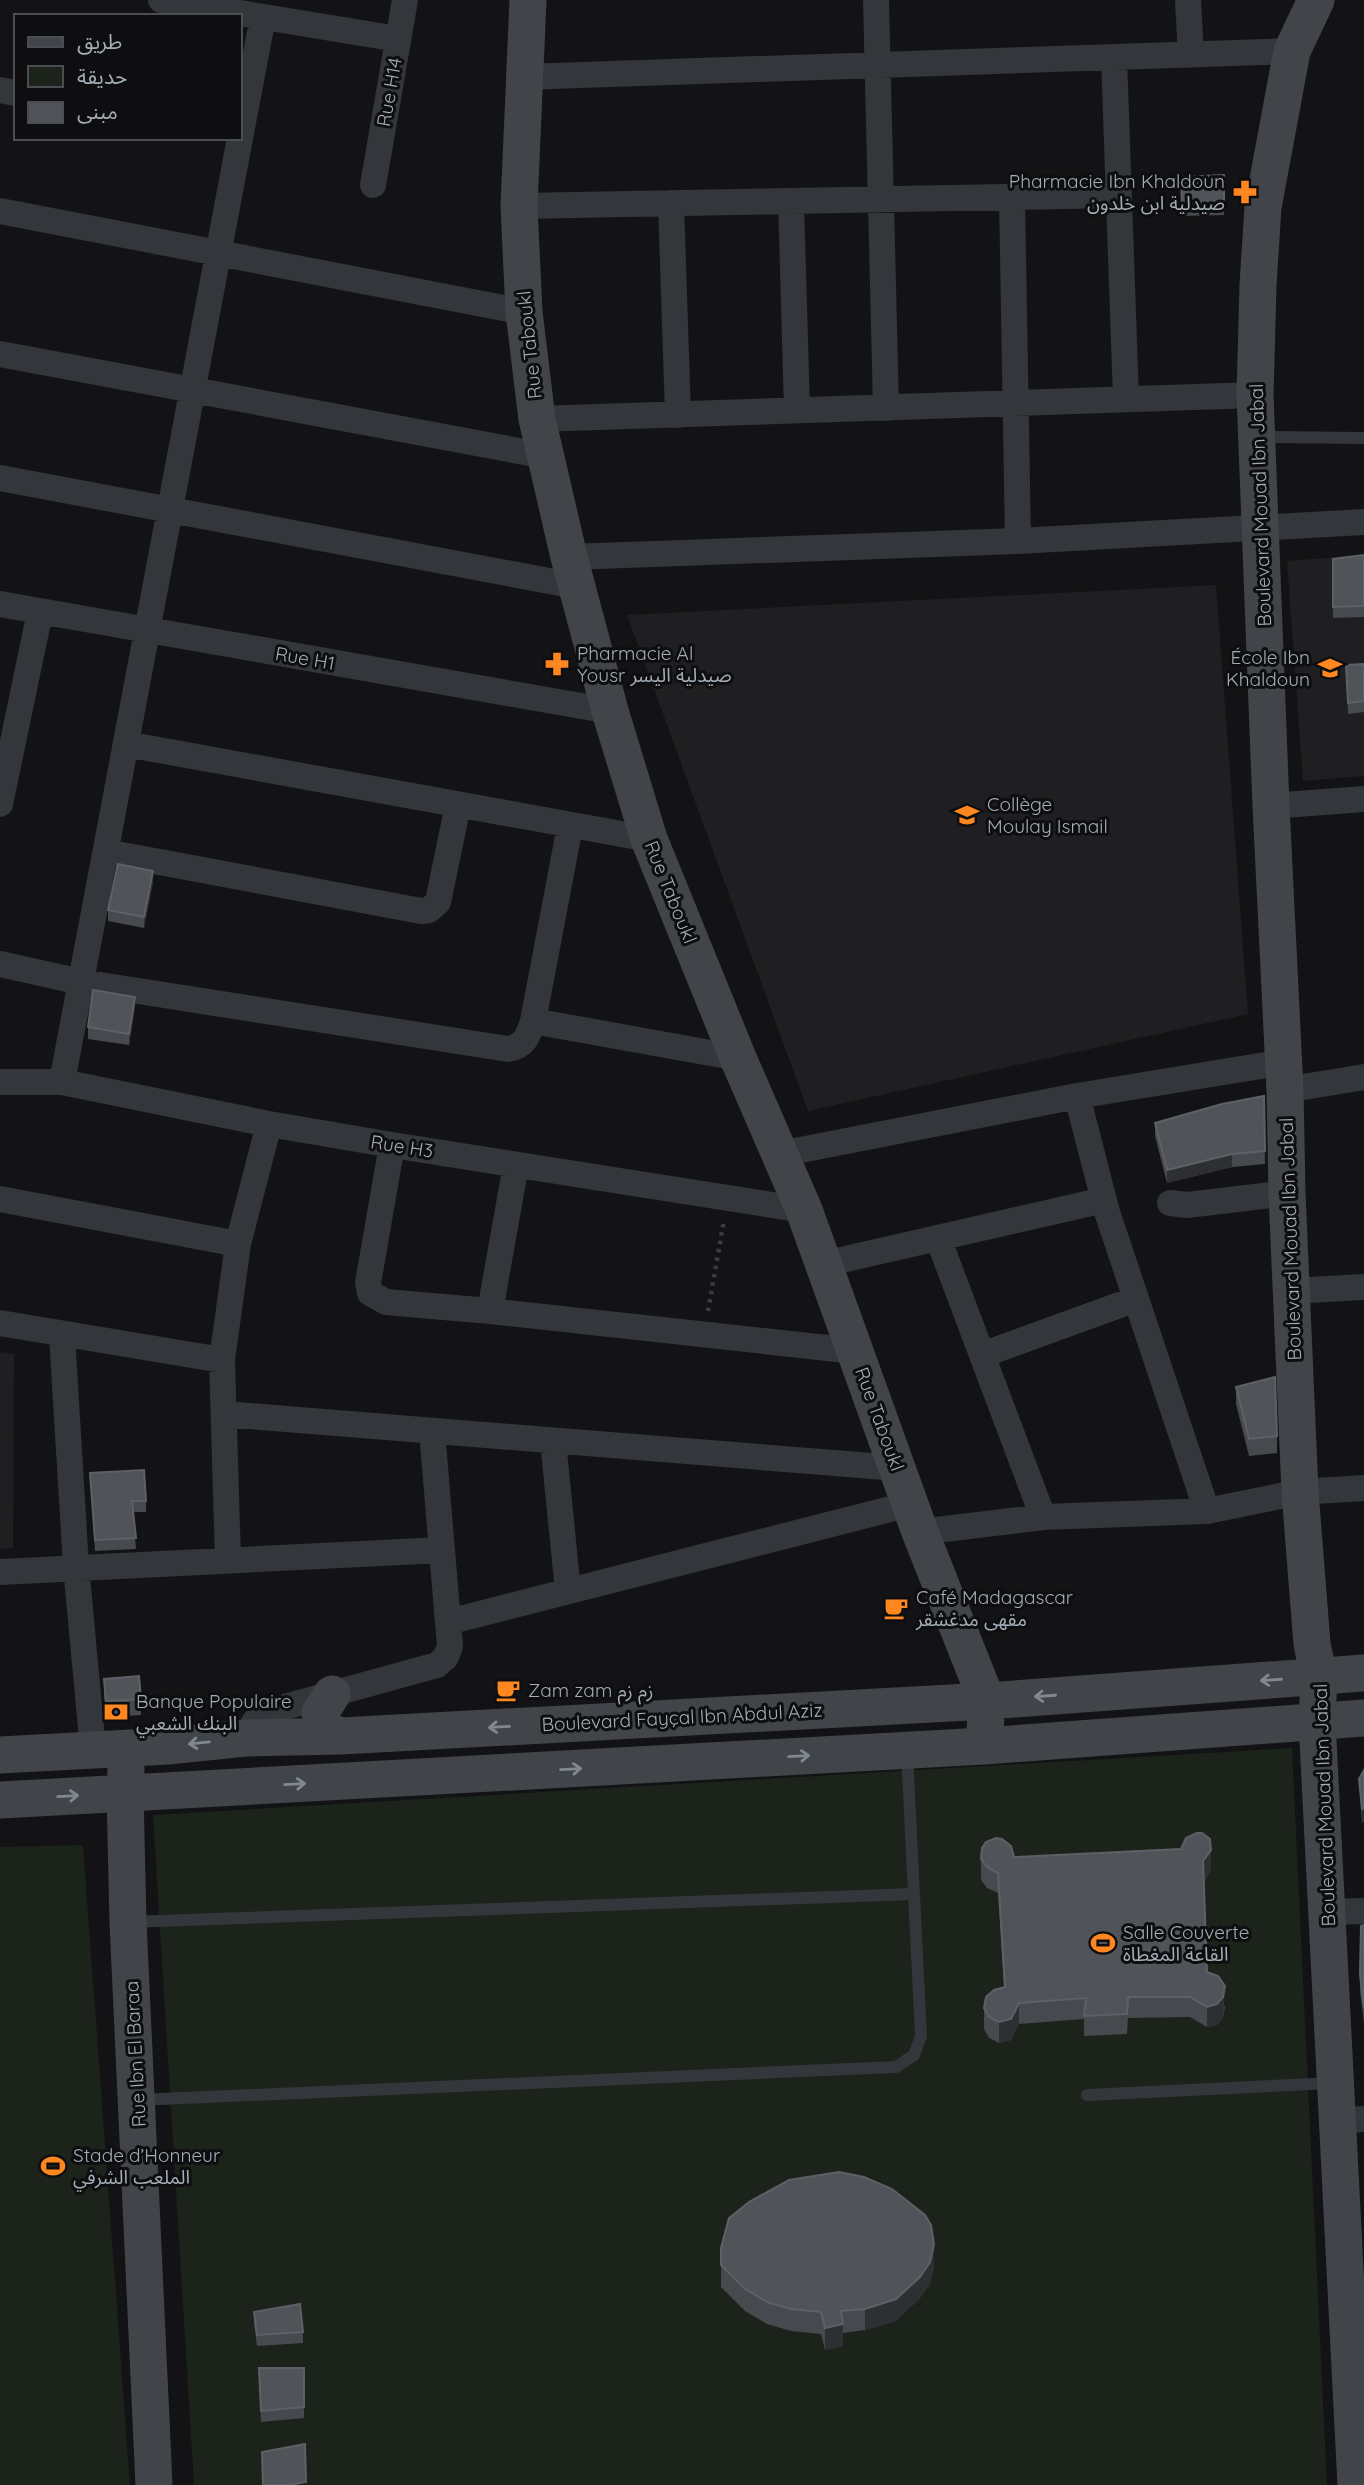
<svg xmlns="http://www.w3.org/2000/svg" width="1364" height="2485" font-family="Quicksand,'Noto Sans Arabic',sans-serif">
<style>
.built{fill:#1f1f22}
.green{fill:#1b231a}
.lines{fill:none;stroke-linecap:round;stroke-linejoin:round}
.path{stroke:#393d41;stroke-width:4.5;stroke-dasharray:3.5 5;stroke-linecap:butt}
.lane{stroke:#33363a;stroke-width:12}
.street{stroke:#33363a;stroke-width:26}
.secondary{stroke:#41454a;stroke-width:37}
.wall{fill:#46494d}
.shaded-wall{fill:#2d2f32}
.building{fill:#505358;stroke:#5d6167;stroke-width:2}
.oneway{stroke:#818990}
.labels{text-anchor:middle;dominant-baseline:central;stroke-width:6;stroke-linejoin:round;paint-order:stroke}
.street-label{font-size:19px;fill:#a3adb6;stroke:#0e0e10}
.poi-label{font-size:19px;fill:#a3adb6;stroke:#0e0e10;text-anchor:start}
</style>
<rect width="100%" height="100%" fill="#131315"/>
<!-- built -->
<path class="built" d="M1364,555V776L1303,781L1287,561Z
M1216,585L1248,1014L808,1111L627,615Z
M0,1352L14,1354L13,1548L0,1549Z"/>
<!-- green -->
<path class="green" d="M1292,1748L1327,2485H194L153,1815Z
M83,1845L130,2485H0V1847Z"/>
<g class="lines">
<!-- path -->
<path class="path" d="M708,1311L724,1220"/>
<!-- lane -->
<path class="lane" d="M1259,437L1364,438
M131,1922L914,1894
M1087,2095L1332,2083
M138,2100L896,2067L914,2055L921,2036L907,1753"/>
<!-- street -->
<path class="street" d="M161,0L398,39
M876,0L886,408
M1188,0L1191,55
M1114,57L1126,399
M523,77L1292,51
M0,90L16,93
M240,138L263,17
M373,185L405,0
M1012,197L1018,541
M791,201L797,410
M671,203L678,415
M519,206L1119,195
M0,211L524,312
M0,354L546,456
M537,419L1255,395
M0,478L576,586
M569,557L1018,541L1364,522
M0,604L610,711
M126,744L649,839
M0,804L40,612
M1271,806L1364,799
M106,852L421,911L429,910L438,902L458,805
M0,964L81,982L508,1049C525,1046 528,1036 533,1021L570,826
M533,1021L738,1058
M0,1082H62L269,1124L392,1145L804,1210
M62,1082L240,138
M1285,1090L1364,1077
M1077,1096L1107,1212L1207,1511
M392,1145L368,1283L370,1293L386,1302L490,1311L855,1351
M780,1154L1077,1096L1284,1062
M0,1199L238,1244
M1170,1203L1187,1205L1287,1193
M938,1238L1043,1517
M824,1264L1104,1200
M1291,1291L1364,1287
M490,1311L516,1165
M0,1323L222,1360
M62,1335L76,1566L93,1750
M982,1355L1136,1299
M224,1414L897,1468
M553,1441L568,1591
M920,1532L1043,1517L1207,1511L1300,1492L1364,1488
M228,1560L222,1360L238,1244L269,1124
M0,1572L442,1550
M448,1622L910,1504
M245,1738L255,1721L270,1711L437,1665L446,1657L450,1646L432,1431
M1327,1912L1364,1911
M1338,2121L1364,2119"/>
<!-- secondary -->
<path class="secondary" d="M528,0L519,206L524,312L537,419L569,557L610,711L649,839L738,1058L804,1210L920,1532L987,1701L984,1746
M1316,0L1292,51L1263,207L1258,285L1255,395L1271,806L1285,1090L1287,1193L1300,1492L1312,1644L1319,1677L1317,1721L1356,2485
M332,1694L320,1713L324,1729L341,1736
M0,1755L168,1746L245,1738L341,1736L987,1701L1364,1673
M126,1769L125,1793L128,1922L154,2485
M0,1800L984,1746L1364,1718"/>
</g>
<!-- wall -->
<path class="wall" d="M1224,175V215L1182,216L1181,177Z
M1364,555V617L1333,618V559Z
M1364,664V712L1348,714L1346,665Z
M153,882L144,928L108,921V910Z
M135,1008L129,1045L88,1039V1027Z
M1264,1096L1265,1164L1232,1167L1167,1183L1155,1136V1123Z
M1236,1387L1277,1436V1453L1249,1456L1236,1404Z
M90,1473L146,1501V1512H133L136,1549L95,1551Z
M104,1679L141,1699V1715L106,1717L104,1695Z
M1364,1770L1362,1823L1359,1779Z
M1014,1857L1211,1870L1204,1881L1207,1972L1225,2007L1223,2018L1217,2025L1207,2027L1190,2017L1128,2018L1127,2034L1084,2036V2019L1019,2024L1011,2040L999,2043L989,2038L984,2029V2008L1004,1987L998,1893L987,1888L981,1880V1859Z
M1364,1925V2023L1360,1991L1361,1926Z
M721,2248L934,2266L930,2284L920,2298L896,2321L865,2330L843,2333V2346L825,2350L821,2334L791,2331L767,2324L745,2311L721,2287Z
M254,2312L303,2332V2343L257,2346L254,2323Z
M259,2368L304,2407V2418L261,2422Z"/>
<!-- shaded-wall -->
<path class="shaded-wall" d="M153,871V882L144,928V917Z
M135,997V1008L129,1045V1034Z
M1232,1154V1167L1167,1183V1170Z
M1364,1808V1822L1362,1823V1809Z
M1211,1850V1870L1203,1882V1861Z
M1225,1986L1223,2018L1217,2025L1207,2027V2007Z
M1019,2003V2024L1011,2040L999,2043V2022Z
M934,2244V2266L930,2284L920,2298L896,2321L865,2330V2309Z
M843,2324V2346L825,2350V2328Z"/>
<!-- building -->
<path class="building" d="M1224,175V204L1182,205L1181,177Z
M1364,555V606L1333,607V559Z
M1364,664V701L1348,703L1346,665Z
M118,864L153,871L144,917L108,910Z
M93,990L135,997L129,1034L88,1027Z
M1264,1096L1265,1151L1232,1154L1167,1170L1155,1123L1222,1104Z
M1275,1377L1277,1436L1249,1439L1236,1387Z
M144,1470L146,1501H132L136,1538L95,1540L90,1473Z
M139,1676L141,1699L106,1701L104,1679Z
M1364,1770V1808L1362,1809L1359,1779Z
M1197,1833H1202L1210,1839L1211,1850L1203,1861L1207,1972L1218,1976L1225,1986L1223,1997L1217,2004L1207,2007L1190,1997H1128L1127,2014L1084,2016L1086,1998L1019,2003L1011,2019L999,2022L989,2017L984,2008L986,1997L994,1990L1005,1987L998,1873L987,1867L981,1859L982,1848L986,1842L996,1838L1002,1839L1011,1846L1014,1857L1181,1849L1186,1838Z
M1364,1925V2008L1360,1975L1361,1926Z
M839,2172L864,2177L892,2189L925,2215L931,2225L934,2244L930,2262L920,2277L896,2299L865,2309L841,2311L843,2324L825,2328L821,2312L791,2309L767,2302L745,2289L721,2265V2248L729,2218L749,2202L789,2180Z
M300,2304L303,2332L257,2335L254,2312Z
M259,2368H304V2407L261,2411Z
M305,2444L306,2482L289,2485H263L262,2452Z"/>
<!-- one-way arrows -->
<defs><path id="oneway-shaft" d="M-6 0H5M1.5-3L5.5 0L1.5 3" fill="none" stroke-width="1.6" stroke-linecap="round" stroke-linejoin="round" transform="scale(1.75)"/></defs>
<g class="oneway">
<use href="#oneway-shaft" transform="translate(1271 1680) rotate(176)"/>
<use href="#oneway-shaft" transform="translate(1045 1696) rotate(176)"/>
<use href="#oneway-shaft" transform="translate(499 1727) rotate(177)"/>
<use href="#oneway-shaft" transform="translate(199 1743) rotate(174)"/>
<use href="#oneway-shaft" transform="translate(799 1756) rotate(-3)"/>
<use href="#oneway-shaft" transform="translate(571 1769) rotate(-3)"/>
<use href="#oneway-shaft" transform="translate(295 1784) rotate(-3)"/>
<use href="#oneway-shaft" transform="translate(68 1796) rotate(-3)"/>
</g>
<!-- icons -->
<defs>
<g id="pharmacy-bare" transform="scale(1.89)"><path d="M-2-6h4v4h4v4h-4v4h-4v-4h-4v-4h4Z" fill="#ff8720" stroke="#0e0e10" stroke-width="2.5" paint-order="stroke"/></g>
<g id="school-bare" transform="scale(1.89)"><path d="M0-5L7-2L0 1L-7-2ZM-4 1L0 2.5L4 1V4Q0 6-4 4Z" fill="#ff8720" stroke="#0e0e10" stroke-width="2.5" paint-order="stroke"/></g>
<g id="cafe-bare" transform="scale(1.89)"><path d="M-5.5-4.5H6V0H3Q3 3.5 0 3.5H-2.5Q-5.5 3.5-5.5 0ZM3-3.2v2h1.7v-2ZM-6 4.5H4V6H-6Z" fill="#ff8720" stroke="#0e0e10" stroke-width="2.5" paint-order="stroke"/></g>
<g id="bank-bare" transform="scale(1.89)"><path d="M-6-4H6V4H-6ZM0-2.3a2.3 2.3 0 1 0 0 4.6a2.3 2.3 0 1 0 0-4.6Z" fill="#ff8720" stroke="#0e0e10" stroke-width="2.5" paint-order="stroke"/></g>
<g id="stadium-bare" transform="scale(1.89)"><path d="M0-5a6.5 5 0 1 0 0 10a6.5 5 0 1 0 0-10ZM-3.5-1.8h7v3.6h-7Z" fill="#ff8720" stroke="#0e0e10" stroke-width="2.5" paint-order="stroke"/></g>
</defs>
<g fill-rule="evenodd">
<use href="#pharmacy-bare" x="1245" y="192"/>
<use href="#pharmacy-bare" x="557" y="664"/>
<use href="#school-bare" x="1330" y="668"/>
<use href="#school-bare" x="967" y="815"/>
<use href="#cafe-bare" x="896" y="1608"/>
<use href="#cafe-bare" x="508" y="1690"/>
<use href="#bank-bare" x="116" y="1712"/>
<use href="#stadium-bare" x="1103" y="1943"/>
<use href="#stadium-bare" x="53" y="2166"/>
</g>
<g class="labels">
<!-- street labels -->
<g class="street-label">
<text transform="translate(389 92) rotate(-80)">Rue H14</text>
<text transform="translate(529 345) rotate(-96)">Rue Taboukl</text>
<text transform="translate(1260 505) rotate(-92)">Boulevard Mouad Ibn Jabal</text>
<text transform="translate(305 658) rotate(10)">Rue H1</text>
<text transform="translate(671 892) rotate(68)">Rue Taboukl</text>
<text transform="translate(402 1146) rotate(9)">Rue H3</text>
<text transform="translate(1290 1239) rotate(-92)">Boulevard Mouad Ibn Jabal</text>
<text transform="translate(880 1419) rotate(70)">Rue Taboukl</text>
<text transform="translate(682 1717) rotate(-3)">Boulevard Fayçal Ibn Abdul Aziz</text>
<text transform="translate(1324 1805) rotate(-92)">Boulevard Mouad Ibn Jabal</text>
<text transform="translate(135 2054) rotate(-93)">Rue Ibn El Baraa</text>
</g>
<!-- poi labels -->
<g class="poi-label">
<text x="1225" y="181" text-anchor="end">Pharmacie Ibn Khaldoun<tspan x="1225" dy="22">صيدلية ابن خلدون</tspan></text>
<text x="577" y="653">Pharmacie Al<tspan x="577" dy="22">Yousr صيدلية اليسر</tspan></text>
<text x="1310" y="657" text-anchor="end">École Ibn<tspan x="1310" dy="22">Khaldoun</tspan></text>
<text x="987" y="804">Collège<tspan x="987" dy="22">Moulay Ismail</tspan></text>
<text x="916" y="1597">Café Madagascar<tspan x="916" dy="22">مقهى مدغشقر</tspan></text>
<text x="528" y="1690">Zam zam زم زم</text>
<text x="136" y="1701">Banque Populaire<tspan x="136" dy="22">البنك الشعبي</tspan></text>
<text x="1123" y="1932">Salle Couverte<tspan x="1123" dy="22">القاعة المغطاة</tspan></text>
<text x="73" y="2155">Stade d’Honneur<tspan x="73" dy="22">الملعب الشرفي</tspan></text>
</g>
</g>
<!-- legend -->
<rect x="14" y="14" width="228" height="126" fill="#0e0e10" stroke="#4a4e52" stroke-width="2"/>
<rect x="28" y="37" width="35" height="10" fill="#41454a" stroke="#4a4e52" stroke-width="2"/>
<text x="77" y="49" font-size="21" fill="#a3adb6">طريق</text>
<rect x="28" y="66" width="35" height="21" fill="#1b231a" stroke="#4a4e52" stroke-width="2"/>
<text x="77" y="84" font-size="21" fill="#a3adb6">حديقة</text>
<rect x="28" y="102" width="35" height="21" fill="#505358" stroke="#4a4e52" stroke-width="2"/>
<text x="77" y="119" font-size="21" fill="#a3adb6">مبنى</text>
</svg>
